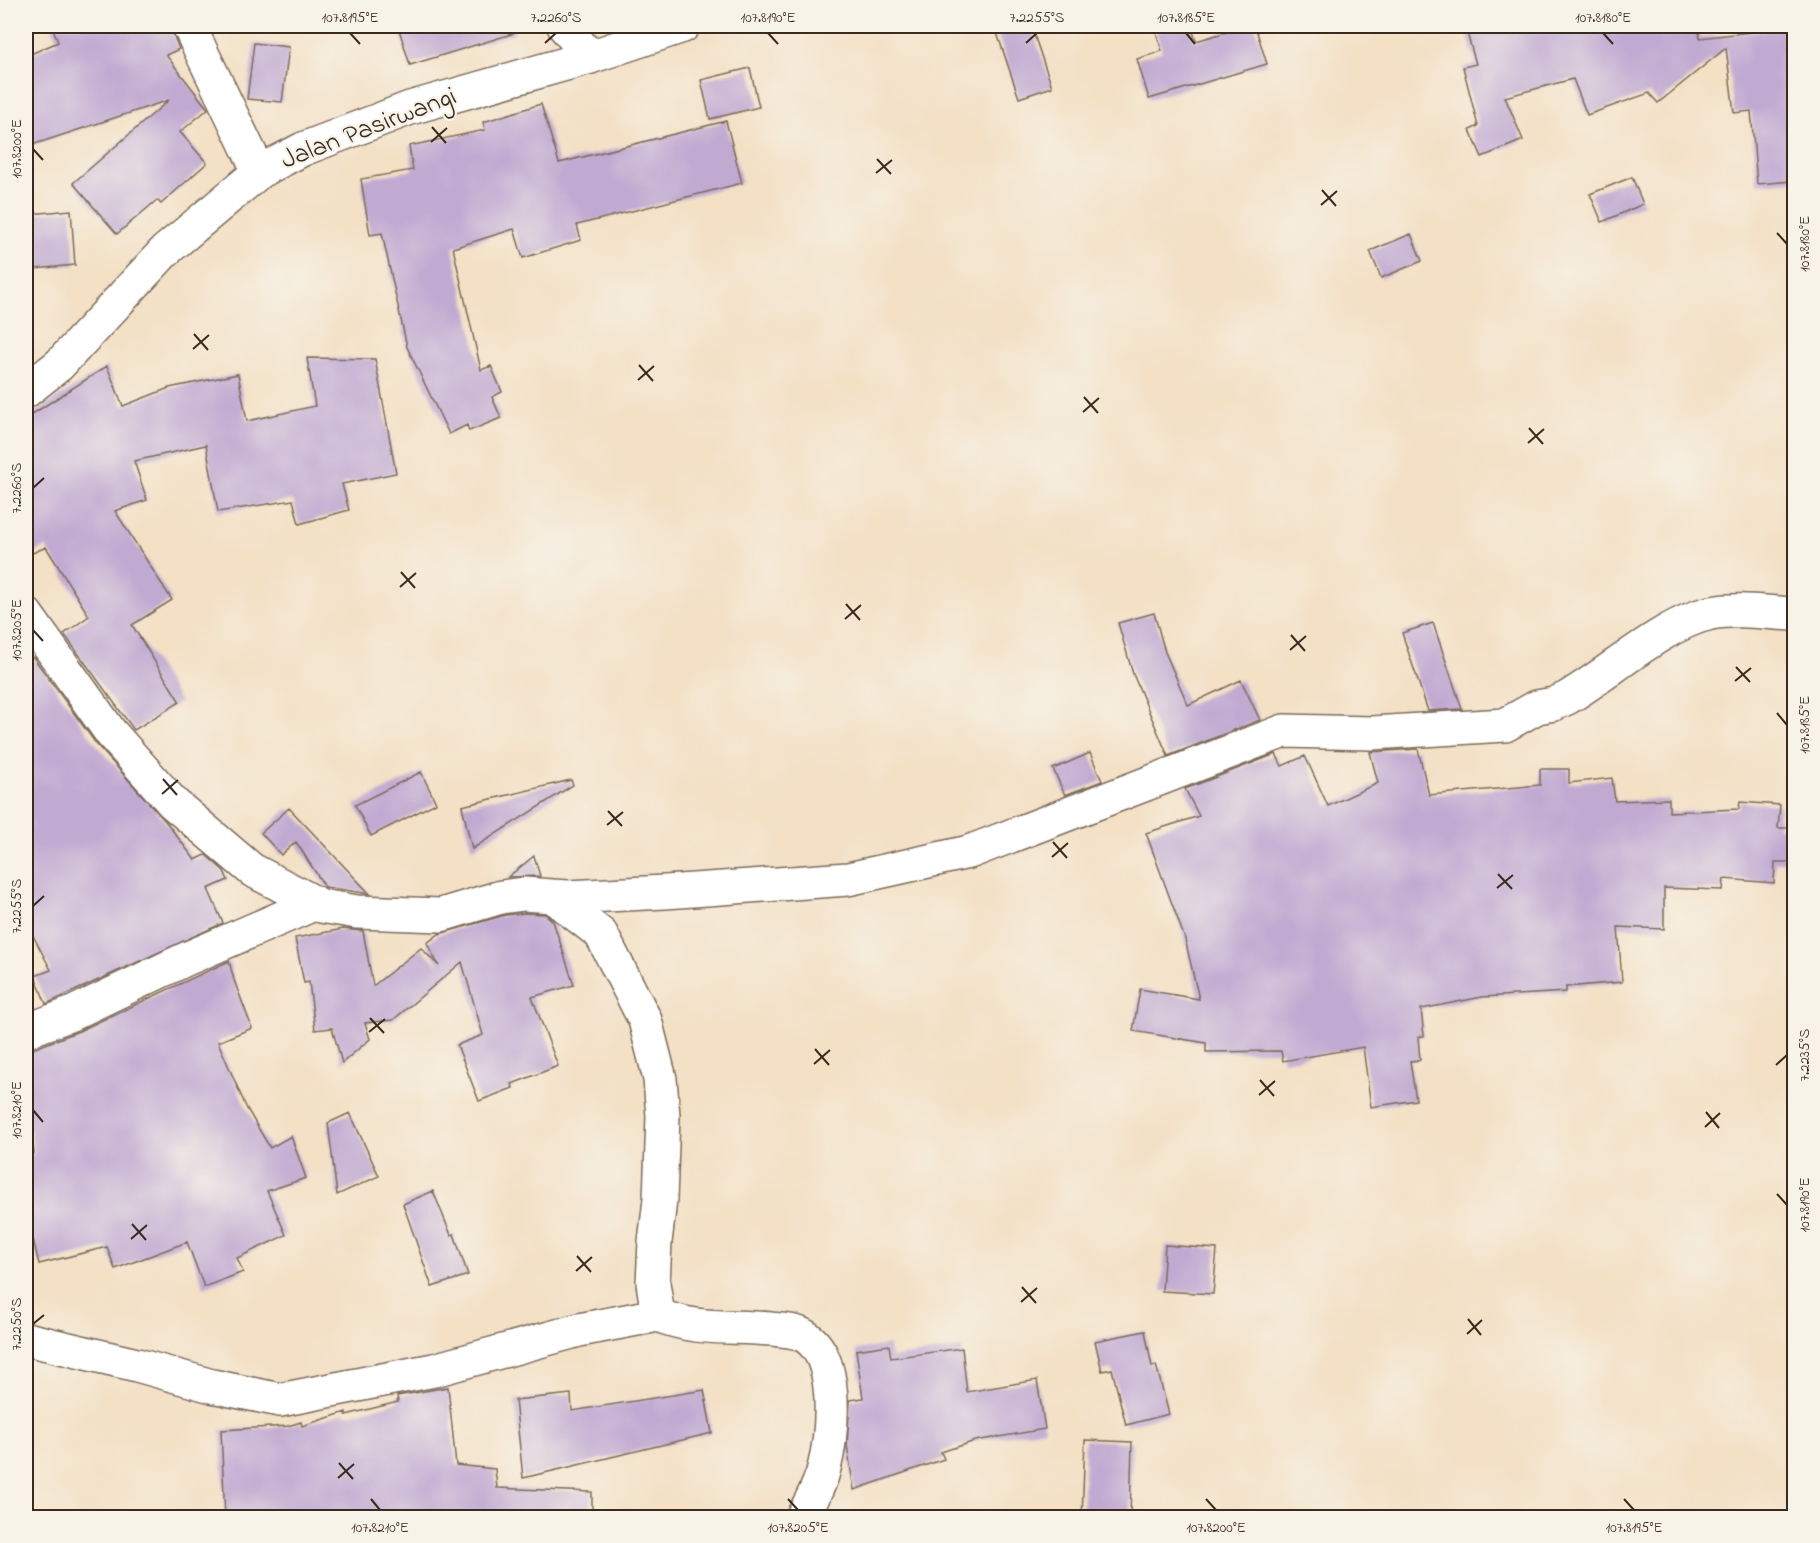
<svg xmlns="http://www.w3.org/2000/svg" width="1820" height="1543" font-family="'Indie Flower',sans-serif">
<style>
.building{fill:#c1aad2}
.lines{fill:none;stroke-linecap:round;stroke-linejoin:round}
.minor-casing{stroke:#7b6a58;stroke-width:36}
.tertiary-casing{stroke:#7b6a58;stroke-width:36}
.minor{stroke:#fff;stroke-width:33}
.tertiary{stroke:#fff;stroke-width:33}
.ticks{fill:none;stroke:#3b2a1e;stroke-width:2}
.labels{text-anchor:middle;dominant-baseline:central;stroke-width:4.5;stroke-linejoin:round;paint-order:stroke}
.street-label{font-size:27px;fill:#3b2a1e;stroke:#f7f3e8}
.neatline{fill:none;stroke:#3b2a1e;stroke-width:2}
.ticks-label{font-size:15px;text-anchor:middle;fill:#3b2a1e}
</style>
<rect width="100%" height="100%" fill="#f7f3e8"/>
<filter id="ink" filterUnits="userSpaceOnUse"><feTurbulence type="fractalNoise" baseFrequency=".0167" numOctaves="2"/><feDisplacementMap in="SourceGraphic" scale="12" xChannelSelector="R" yChannelSelector="G"/><feConvolveMatrix kernelMatrix="1 2 1 2 8 2 1 2 1" color-interpolation-filters="sRGB"/></filter>
<filter id="wash" filterUnits="userSpaceOnUse"><feTurbulence type="fractalNoise" baseFrequency=".008" numOctaves="4" result="noise"/><feDisplacementMap in="SourceGraphic" scale="24" xChannelSelector="R" yChannelSelector="G"/><feGaussianBlur stdDeviation="1.35" result="paint"/><feColorMatrix in="noise" values="0 0 0 0 0 0 0 0 0 0 0 0 0 0 0 0 0 1.4 0 .05"/><feComposite in="paint" operator="in"/></filter>
<g filter="url(#wash)">
<rect width="100%" height="100%" fill="#f3e0c5"/>
<g id="blocks">
<!-- building -->
<path class="building" d="M52,26H170L179,49L166,55L208,109L180,132L207,163L161,204L157,200L117,234L73,183L169,100L26,147V56L58,42Z
M210,26H229L213,33Z
M398,26H514L515,33L410,65Z
M1018,26H1031L1052,87L1019,98L997,33Z
M1178,26H1191L1196,41L1247,26H1255L1267,64L1149,99L1137,59L1162,51L1156,32Z
M1465,26H1698L1700,38L1794,27V181L1757,184L1751,111L1734,113L1726,48L1658,103L1649,93L1587,115L1573,79L1505,97L1523,140L1482,157L1470,130L1478,126L1463,67L1476,64Z
M254,43L289,47L282,102L247,99Z
M750,68L759,107L710,119L701,80Z
M541,104L559,163L726,121L742,183L577,225L581,240L523,258L514,229L453,248L481,370L491,366L502,392L492,397L501,418L469,431L467,425L449,434L407,347L382,233L370,235L361,179L413,170L409,146L485,130L483,122Z
M1632,177L1643,204L1602,222L1590,194Z
M71,210L75,265L35,269L31,214Z
M1411,234L1422,261L1381,278L1370,251Z
M307,358L375,359L396,473L342,484L349,510L299,524L293,500L218,512L206,445L134,461L147,500L115,511L172,600L132,625L180,702L134,730L64,634L89,616L46,547L26,556V418L107,366L123,406L169,388L238,374L247,421L315,406Z
M1154,613L1165,652L1188,705L1241,680L1260,720L1168,756L1133,674L1118,623Z
M1433,623L1462,709L1428,711L1402,633Z
M33,657L97,745L167,823L195,860L206,855L224,871L228,880L208,889L223,923L46,1004L35,976L51,970L26,922V662Z
M1418,749L1429,795L1540,785V769H1569V783L1612,778L1615,801L1669,799V812L1739,809L1740,802L1780,805L1778,828H1794V862H1775L1774,883L1724,879L1723,890L1664,888V929L1618,927L1622,982L1566,987V992L1482,997L1421,1009L1424,1036L1418,1037L1420,1060L1410,1061L1416,1100L1371,1107L1363,1047L1283,1061L1281,1051L1206,1052V1043L1133,1031L1140,989L1199,999L1185,939L1146,833L1199,816L1185,789L1276,754L1282,766L1305,756L1328,806L1378,783L1370,752Z
M1090,753L1102,781L1065,795L1053,769Z
M421,772L436,803L371,836L355,805Z
M571,780L573,785L472,849L462,806Z
M289,808L309,829L370,894L325,887L296,842L281,855L261,833Z
M534,856L540,876L508,877Z
M525,913L545,914L553,921L574,985L532,997L558,1066L512,1084L513,1088L479,1101L457,1045L483,1035L462,962L393,1020L365,1023L370,1039L342,1063L332,1028L315,1030L309,982L304,983L295,938L343,929L363,931L373,986L421,948L439,966L427,943L439,934L505,915Z
M229,961L234,980L252,1028L218,1042L246,1107L270,1148L291,1136L306,1178L267,1191L286,1235L237,1258L243,1272L204,1287L187,1242L115,1269L107,1247L39,1264L32,1235L26,1238V1156L34,1153L26,1111V1049H33L79,1031Z
M350,1113L379,1176L337,1195L328,1123Z
M433,1191L451,1235L454,1234L468,1275L432,1287L403,1204Z
M1165,1245L1217,1249L1213,1294L1162,1291Z
M1145,1331L1152,1367L1156,1365L1169,1414L1126,1425L1112,1369L1102,1371L1095,1341Z
M889,1345L891,1358L962,1348L967,1392L1037,1380L1045,1429L975,1441L941,1452L944,1459L854,1490L847,1445L850,1400L863,1398L856,1350Z
M448,1387L456,1465L495,1469L497,1488L592,1492V1518H426L425,1513L386,1518H225L221,1430L288,1426L301,1422L302,1426L346,1412V1415L398,1402L397,1396Z
M704,1390L712,1433L523,1478L515,1400L571,1394L572,1411Z
M1085,1440L1132,1442L1130,1518H1082Z"/>
</g>
</g>
<g filter="url(#ink)">
<use href="#blocks" fill-opacity="0" stroke="#7b6a58" stroke-width="1.5"/>
<g class="lines">
<!-- minor casing -->
<g class="minor-casing">
<path id="minor" d="M189,26L259,172
M564,26L590,57
M26,614L111,733L173,803L252,870L321,906L357,912L441,915L501,897L524,894L552,896L601,934L645,1020L660,1079L663,1116L660,1200L655,1242L653,1283L658,1315C696,1331 731,1325 771,1329C779,1330 790,1330 798,1333C842,1348 833,1437 823,1472C819,1487 810,1503 802,1518
M552,896L568,897L665,892L848,879L969,852L1284,731L1372,733L1505,725L1537,707L1554,704L1567,698C1610,673 1664,623 1711,613C1738,608 1767,613 1794,614
M26,1031L71,1014L186,959L316,903
M26,1339L137,1365L212,1386L280,1400L434,1370L579,1330L658,1315"/>
</g>
<!-- tertiary casing -->
<g class="tertiary-casing">
<path id="tertiary" d="M26,391L59,365L165,251L259,172L303,149L410,108L590,57L683,26"/>
</g>
<!-- minor -->
<use href="#minor" class="minor"/>
<!-- tertiary -->
<use href="#tertiary" class="tertiary"/>
</g>
</g>
<!-- ticks -->
<path class="ticks" d="M350,33L360,44M768,33L778,44M1186,33L1195,44M1603,33L1613,44M545,43L556,33M1026,43L1037,33M432,127L446,143M431,142L447,128M33,149L43,160M877,159L891,174M876,173L892,160M1322,190L1336,206M1321,205L1337,191M1777,233L1787,244M194,334L208,350M193,349L209,335M639,365L653,381M638,380L654,366M1084,397L1098,413M1083,412L1099,398M1529,428L1543,444M1528,443L1544,429M33,488L44,478M401,572L415,588M400,587L416,573M846,604L860,620M845,619L861,605M33,630L43,641M1291,635L1305,651M1290,650L1306,636M1736,667L1750,682M1735,681L1751,668M1777,713L1787,725M163,779L177,795M162,794L178,780M608,811L622,826M607,825L623,812M1053,842L1067,858M1052,857L1068,843M1498,874L1512,889M1497,888L1513,875M33,906L44,896M370,1018L384,1033M369,1032L385,1019M815,1049L829,1065M814,1064L830,1050M1776,1065L1787,1055M1260,1080L1274,1096M1259,1095L1275,1081M33,1110L43,1122M1706,1112L1719,1128M1705,1127L1720,1113M1777,1194L1787,1205M132,1224L146,1240M131,1239L147,1225M577,1256L591,1272M576,1271L592,1257M1022,1287L1036,1303M1021,1302L1037,1288M1468,1319L1481,1335M33,1324L44,1315M1467,1334L1482,1320M339,1463L353,1479M338,1478L354,1464M371,1499L380,1510M788,1499L798,1510M1206,1499L1216,1510M1624,1499L1634,1510"/>
<g class="labels">
<!-- street labels -->
<g class="street-label">
<text transform="translate(369 129) rotate(-21)">Jalan Pasirwangi</text>
</g>
</g>
<!-- margin -->
<rect width="1820" height="1543" fill="none" stroke="#f7f3e8" stroke-width="66"/>
<rect x="33" y="33" width="1754" height="1477" class="neatline"/>
<g class="ticks-label">
<text x="350" y="22">107.8195°E</text>
<text x="556" y="22">7.2260°S</text>
<text x="768" y="22">107.8190°E</text>
<text x="1037" y="22">7.2255°S</text>
<text x="1186" y="22">107.8185°E</text>
<text x="1603" y="22">107.8180°E</text>
<text transform="translate(16 149) rotate(-90)" y="5">107.8200°E</text>
<text transform="translate(1804 244) rotate(-90)" y="5">107.8180°E</text>
<text transform="translate(16 488) rotate(-90)" y="5">7.2260°S</text>
<text transform="translate(16 630) rotate(-90)" y="5">107.8205°E</text>
<text transform="translate(1804 725) rotate(-90)" y="5">107.8185°E</text>
<text transform="translate(16 906) rotate(-90)" y="5">7.2255°S</text>
<text transform="translate(1804 1055) rotate(-90)" y="5">7.2235°S</text>
<text transform="translate(16 1110) rotate(-90)" y="5">107.8210°E</text>
<text transform="translate(1804 1205) rotate(-90)" y="5">107.8190°E</text>
<text transform="translate(16 1324) rotate(-90)" y="5">7.2250°S</text>
<text x="380" y="1532">107.8210°E</text>
<text x="798" y="1532">107.8205°E</text>
<text x="1216" y="1532">107.8200°E</text>
<text x="1634" y="1532">107.8195°E</text>
</g>
</svg>
